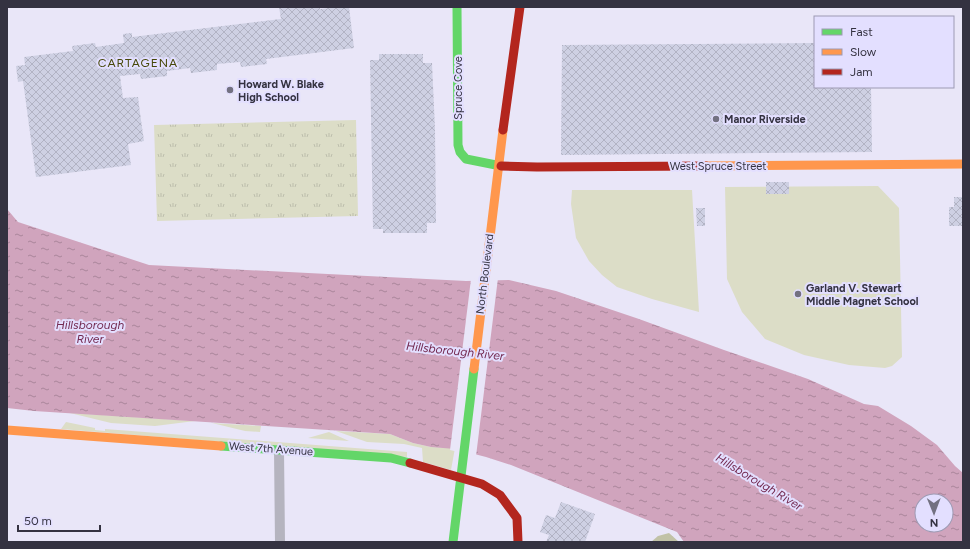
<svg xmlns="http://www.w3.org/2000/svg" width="970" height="549" font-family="Figtree,sans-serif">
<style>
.grass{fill:#dcddc7}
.forest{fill:url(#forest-firs)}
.park{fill:url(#park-tufts)}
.water{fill:url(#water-ripples);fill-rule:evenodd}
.pier{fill:#e9e6f8}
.building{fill:url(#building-cross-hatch)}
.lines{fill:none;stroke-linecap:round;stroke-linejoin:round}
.street{stroke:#b5b4bf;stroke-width:10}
.fast{stroke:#63d668;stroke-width:9}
.slow{stroke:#ff974d;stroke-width:9}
.jam{stroke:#b3261e;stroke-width:9}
.poi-dot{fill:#737181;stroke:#e3dfff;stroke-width:1.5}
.labels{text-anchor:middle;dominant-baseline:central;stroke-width:4;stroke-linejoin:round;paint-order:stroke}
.poi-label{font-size:11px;font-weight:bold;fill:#343241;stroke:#e3dfff;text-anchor:start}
.street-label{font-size:11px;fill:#343241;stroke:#e3dfff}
.neighbourhood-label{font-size:12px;letter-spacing:1px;fill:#474808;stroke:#e3dfff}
.water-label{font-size:12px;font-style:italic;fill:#732950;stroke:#e3dfff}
</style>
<defs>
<pattern id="forest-firs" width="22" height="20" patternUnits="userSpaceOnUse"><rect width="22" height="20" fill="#c1c2a7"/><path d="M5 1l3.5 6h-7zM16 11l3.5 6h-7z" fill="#9e9e8a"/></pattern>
<pattern id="park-tufts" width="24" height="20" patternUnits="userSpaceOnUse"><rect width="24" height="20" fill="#dcddc7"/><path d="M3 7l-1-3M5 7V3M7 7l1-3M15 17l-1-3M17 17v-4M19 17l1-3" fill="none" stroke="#bdbeac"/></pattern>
<pattern id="water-ripples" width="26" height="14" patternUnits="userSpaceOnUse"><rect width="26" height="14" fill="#d0a4bd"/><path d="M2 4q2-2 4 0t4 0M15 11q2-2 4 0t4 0" fill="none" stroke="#aa869b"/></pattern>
<pattern id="building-cross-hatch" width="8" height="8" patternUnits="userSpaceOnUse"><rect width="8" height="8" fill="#ced0e3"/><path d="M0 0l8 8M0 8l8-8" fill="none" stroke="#b2b3c4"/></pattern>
</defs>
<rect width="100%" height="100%" fill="#e9e6f8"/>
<!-- grass -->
<path class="grass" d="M878,186L899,208L902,357L892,366L885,368L849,365L804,355L765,339L742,312L727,279L725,187Z
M572,190H692L699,312L652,299L617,287L602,275L589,261L576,238L571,204Z
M70,413L195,421L155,426L111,423Z
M66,422L95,428V430L105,431V429L407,452V457L61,429Z
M212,423L261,426L260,432L245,431Z
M336,431L390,434L413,443L431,447L455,448L451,470L423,462L422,448L404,444L367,442Z
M329,432L349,441L308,438Z"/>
<!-- forest -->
<path class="forest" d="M669,533L679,542H651L658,536Z"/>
<!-- park -->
<path class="park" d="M356,120L358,216L157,221L154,125Z"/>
<!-- water -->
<path class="water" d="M7,209L18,222L149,265L466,281L509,280L556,291L639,319L724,350L808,379L864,404L878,406L911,426L937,445L955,466L963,473V542H684L677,532L511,465L486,457L455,449L431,447L413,443L390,434L34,411L7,408ZM922,501H946V525H922Z"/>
<!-- pier -->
<path class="pier" d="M498,278L476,456L450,450L471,279Z"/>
<!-- building -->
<path class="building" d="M279,7H320V9L338,7H349L354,48L266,59L267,64L241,67L240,62L217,64V70L191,73L190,68L167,71V76L141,79L140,74L120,76L123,98L138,97L140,113L144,141L128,144L131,165L36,177L23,81L18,82L16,66L25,65L24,57L73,51L72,46L95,43L96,47L124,43L123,34L132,33V37L281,19Z
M815,43V87H871L872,152L561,155L562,45Z
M379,54H423V63H432L435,129L436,223H427V233H383V229H373L370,60H379Z
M766,182H789V194H766Z
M954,197H963V226H949V207H954Z
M696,208H705V226H697Z
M561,502L595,514L585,542H546L549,535L540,532L546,515L555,518Z"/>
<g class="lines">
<!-- street -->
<path class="street" d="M279,450L280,542"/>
<!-- fast -->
<path class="fast" d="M457,7L458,145L460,152L466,159L501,166
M221,446L391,458L410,463
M453,542L474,369"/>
<!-- slow -->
<path class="slow" d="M706,166L963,164
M474,369L503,130
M7,430L221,446"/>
<!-- jam -->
<path class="jam" d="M503,130L520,7
M501,166L537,167L706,166
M410,463L482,484L500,495L517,518L518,542"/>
</g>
<!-- markers -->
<g class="poi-dot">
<circle cx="230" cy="90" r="4"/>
<circle cx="716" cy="119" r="4"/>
<circle cx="798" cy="294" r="4"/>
</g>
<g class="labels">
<!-- poi labels -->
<g class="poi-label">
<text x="238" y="84">Howard W. Blake<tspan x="238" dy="13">High School</tspan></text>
<text x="724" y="119">Manor Riverside</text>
<text x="806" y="288">Garland V. Stewart<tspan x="806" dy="13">Middle Magnet School</tspan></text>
</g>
<!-- street labels -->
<g class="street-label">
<text transform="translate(458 88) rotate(-90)">Spruce Cove</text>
<text x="718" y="166">West Spruce Street</text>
<text transform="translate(485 274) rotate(-83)">North Boulevard</text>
<text transform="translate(271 449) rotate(4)">West 7th Avenue</text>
</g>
<!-- neighbourhood labels -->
<g class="neighbourhood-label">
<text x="138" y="63">CARTAGENA</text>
</g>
<!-- water labels -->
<g class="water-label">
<text x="90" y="325">Hillsborough<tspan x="90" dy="14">River</tspan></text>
<text transform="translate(455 351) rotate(6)">Hillsborough River</text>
<text transform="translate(759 482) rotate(31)">Hillsborough River</text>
</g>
</g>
<!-- border -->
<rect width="970" height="549" fill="none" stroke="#343241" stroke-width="16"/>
<!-- legend -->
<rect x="814" y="16" width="140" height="72" fill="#e3dfff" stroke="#9d9ab3"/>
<rect x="822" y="29" width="20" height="6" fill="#63d668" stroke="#9d9ab3"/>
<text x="850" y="36" font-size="12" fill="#343241">Fast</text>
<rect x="822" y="49" width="20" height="6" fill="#ff974d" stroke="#9d9ab3"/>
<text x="850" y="56" font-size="12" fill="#343241">Slow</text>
<rect x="822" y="69" width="20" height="6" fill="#b3261e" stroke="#9d9ab3"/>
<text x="850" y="76" font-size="12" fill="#343241">Jam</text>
<!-- north arrow -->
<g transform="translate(934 513) rotate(179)"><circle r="19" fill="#e3dfff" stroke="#9d9ab3"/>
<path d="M0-3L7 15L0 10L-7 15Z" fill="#737181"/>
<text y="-6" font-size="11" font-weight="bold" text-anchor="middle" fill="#343241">N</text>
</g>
<!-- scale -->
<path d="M18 525v6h82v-6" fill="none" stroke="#343241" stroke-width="2"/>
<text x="24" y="525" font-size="12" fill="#343241" stroke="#e3dfff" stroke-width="3" paint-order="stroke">50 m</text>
</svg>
